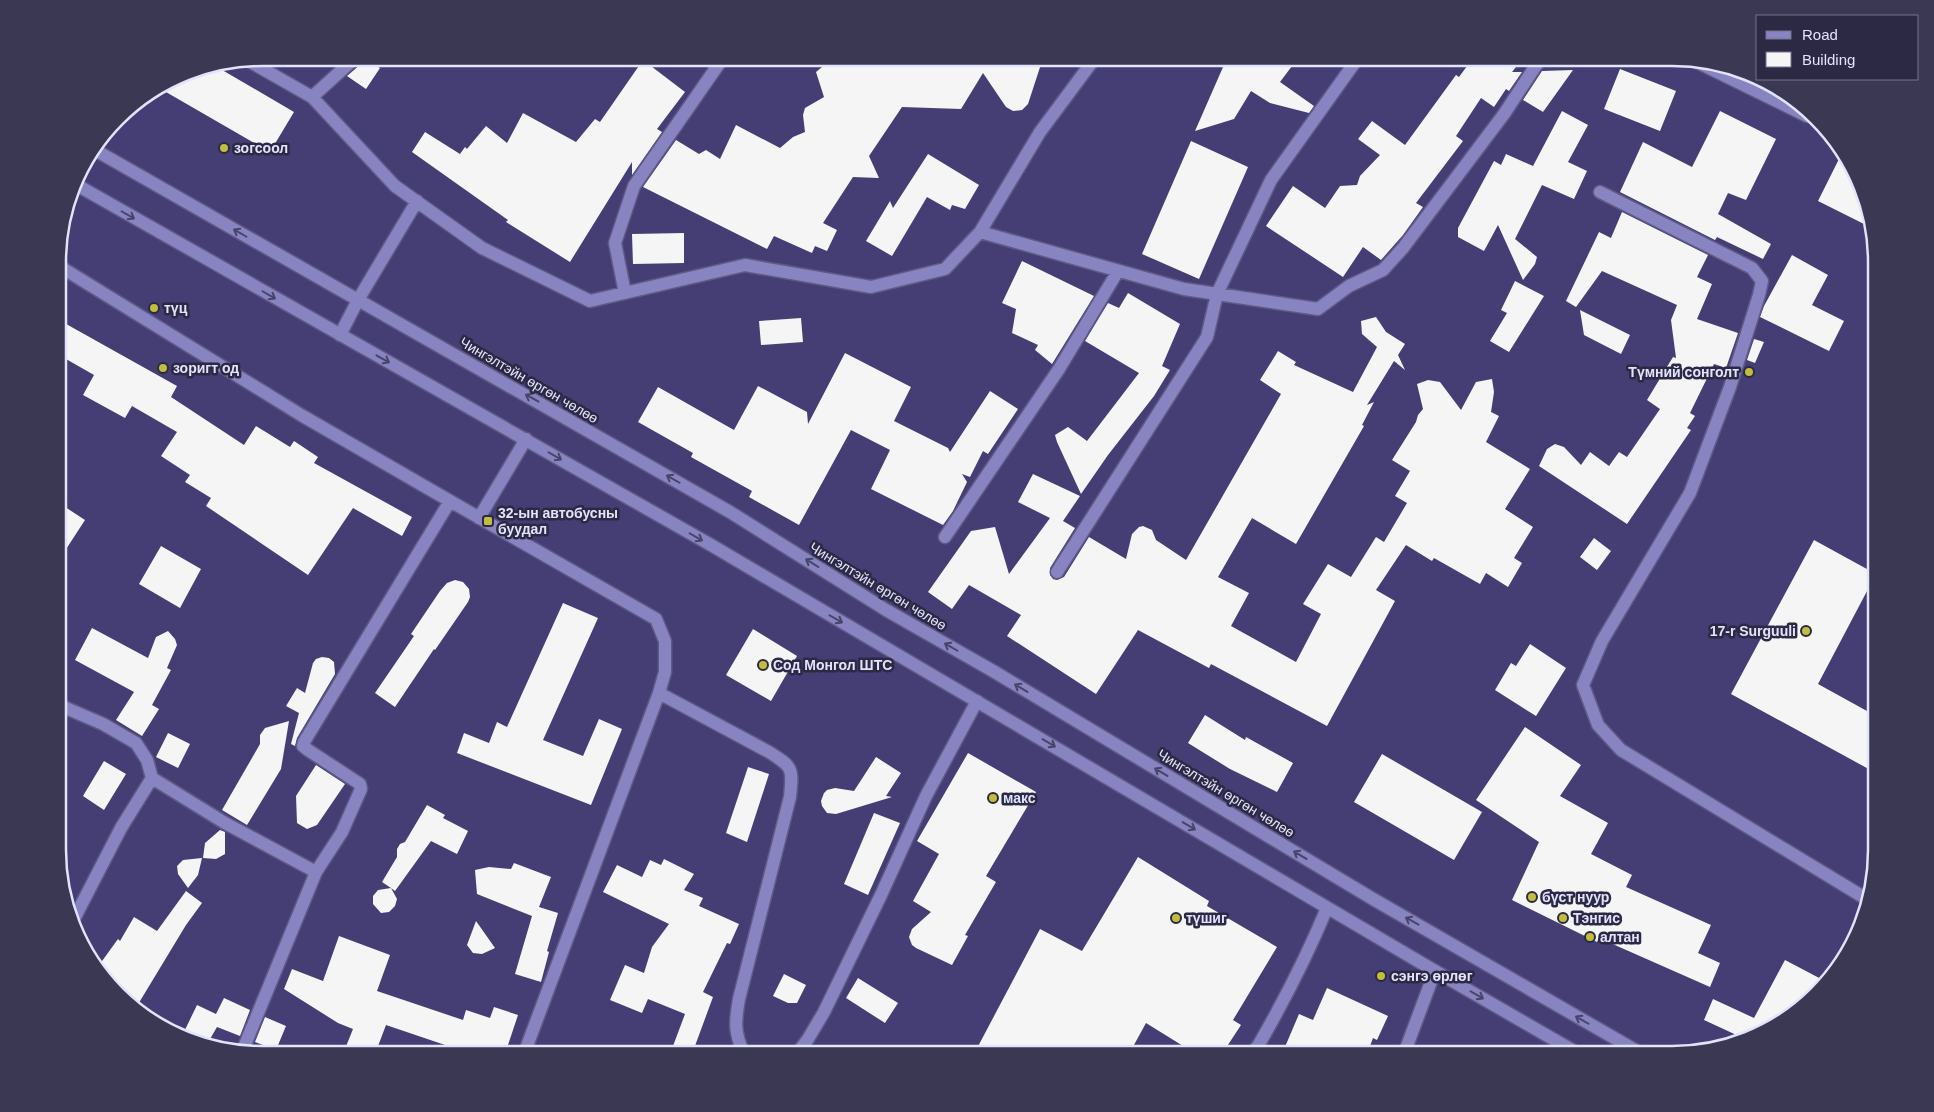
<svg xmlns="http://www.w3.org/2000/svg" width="1934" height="1112" font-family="Helvetica,sans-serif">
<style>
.building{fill:#f5f5f5}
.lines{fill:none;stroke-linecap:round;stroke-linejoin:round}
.minor-casing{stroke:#5f5986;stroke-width:15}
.secondary-casing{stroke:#5f5986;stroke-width:15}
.minor{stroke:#8884c1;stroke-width:12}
.secondary{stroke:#8884c1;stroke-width:12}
.oneway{stroke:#474469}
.poi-dot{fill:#c3bd3e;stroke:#2b2943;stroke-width:2}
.labels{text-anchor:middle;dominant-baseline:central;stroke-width:5;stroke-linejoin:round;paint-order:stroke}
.poi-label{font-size:14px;font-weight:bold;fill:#e3e3fe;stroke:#2b2943;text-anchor:start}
.street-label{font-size:14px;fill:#e3e3fe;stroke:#2b2943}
.rim{fill:none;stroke:#e3e3fe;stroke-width:2.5}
</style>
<rect width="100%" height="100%" fill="#443e75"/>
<!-- building -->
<path class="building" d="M317,58H343L333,67Z
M363,58L380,68L366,89L347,76L361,64Z
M833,58H1043L1028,104L1022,110L1013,111L1006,107L983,73L961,109L902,107L869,156L879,178L853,177L823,223L837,230L827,251L815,246L812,253L774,236L767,249L643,187L676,140L699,154L706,150L720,159L736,125L780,148L793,137L805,132L803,115L805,108L824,97L816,72Z
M1227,58H1298L1280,82L1314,106L1309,113L1270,103L1251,91L1234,119L1195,131Z
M1473,58H1523L1512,72H1522L1509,91L1506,89L1494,107L1481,98L1456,136L1463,141L1416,203L1423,207L1403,235L1381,260L1363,247L1343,277L1266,226L1293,186L1325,208L1340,186L1357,185L1360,176L1380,155L1358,139L1372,121L1405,145L1456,75L1459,77Z
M643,60L685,92L657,129L662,132L632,175V162L570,262L506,222L508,220L412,152L425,132L460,154L465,147L467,149L486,126L507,143L523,113L576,142L595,119L600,122Z
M217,67L294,112L270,152L159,88L184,73Z
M1620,69L1676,91L1660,131L1604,109Z
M1573,70L1543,112L1523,100L1542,71Z
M1562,111L1588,125L1568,162L1587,171L1574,199L1542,185L1515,239L1537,257L1535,264L1523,280L1498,225L1484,251L1458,237V228L1494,161L1501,165L1506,154L1533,166Z
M1720,111L1776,139L1746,200L1728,193L1718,214L1771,244L1763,259L1717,237L1715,240L1620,192L1643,142L1692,167Z
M1191,141L1248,167L1199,279L1142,254Z
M1843,151L1866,197L1872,228L1818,201Z
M928,154L979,185L965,209L952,205L950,210L927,197L892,256L866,241L890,201L893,208Z
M1622,212L1708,255L1697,277L1712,284L1697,319L1738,333L1726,368L1714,364L1690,413L1695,416L1687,428L1691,430L1627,524L1539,466L1547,449L1555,444L1564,447L1581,465L1590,452L1609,466L1619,452L1627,457L1660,409L1647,400L1673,357L1676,358L1671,320L1677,305L1602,271L1576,307L1566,301L1599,232L1611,238Z
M684,233V263L633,264L632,234Z
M1792,255L1828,275L1812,305L1844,321L1829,351L1760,317L1764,306Z
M1022,261L1094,296L1052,364L1035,350L1038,345L1012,333L1016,309L1002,303Z
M1515,281L1544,296L1509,352L1490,341L1507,313L1501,310Z
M1128,293L1180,324L1162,366L1170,370L1154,396L1108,455L1081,494L1057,442L1055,435L1068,427L1087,441L1139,373L1085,341L1108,303L1119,308Z
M1580,310L1630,335L1621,354L1584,335Z
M1376,317L1386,332L1405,344L1398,355L1405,370L1394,361L1367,405L1374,402L1362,425L1364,426L1296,544L1252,518L1218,577L1249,593L1231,626L1296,662L1321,614L1303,604L1328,564L1351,577L1376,537L1384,542L1407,503L1395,496L1410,471L1392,460L1416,422L1418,415L1423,409L1417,384L1428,380L1440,382L1461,410L1476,382L1492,379L1494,392L1491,412L1499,416L1486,442L1530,469L1505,509L1533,527L1514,558L1522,563L1508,587L1486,573L1480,584L1434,558L1432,561L1406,545L1376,590L1395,601L1327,726L1211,664L1209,668L1138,630L1096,694L1007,636L1021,615L969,585L952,609L928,592L971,531L995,527L1009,574L1050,518L1018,502L1033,474L1080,496L1063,521L1075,528L1050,568V575L1053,579L1057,580L1064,577L1089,537L1126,559L1132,534L1139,527L1143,526L1152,530L1156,540L1186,560L1281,394L1260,380L1278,351L1296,362L1294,365L1353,392L1377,347L1362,334L1361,321Z
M801,318L803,342L761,345L759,321Z
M59,320L177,386L171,397L244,445L256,426L290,447L294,441L318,457L314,463L412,517L402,536L353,508L308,575L206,506L211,498L185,482L190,475L161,456L177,432L132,406L125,418L83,395L94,375L59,355Z
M1754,339L1764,342L1755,363L1747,360Z
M845,353L911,387L894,421L948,448L950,452L990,391L1018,409L988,454L983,451L970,477L962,474L967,482L953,511L943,525L871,489L890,450L851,430L799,525L749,497L752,491L691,457L693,453L638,422L658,387L734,430L758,386L807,412L808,424Z
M59,503L85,520L59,560Z
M1594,538L1611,551L1597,570L1580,557Z
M1814,540L1876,574L1818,684L1876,716V773L1731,694Z
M161,546L201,569L180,608L139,584Z
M455,580L463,582L469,589L470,597L468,602L435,650L434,649L395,707L375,693L414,636L411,634L440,591L447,583Z
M563,603L598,618L543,740L583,756L599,719L622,729L591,805L457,753L464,733L489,743L497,722L507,727Z
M92,628L148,658L156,637L168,631L175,639L177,645L167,668L171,670L152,705L159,709L142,736L116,720L134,692L75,660Z
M753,629L797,656L771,701L726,675Z
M1530,644L1566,668L1536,716L1495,690L1511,663L1516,666Z
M322,657L329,658L334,662L335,674L297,738L295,746L291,744L299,713L286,706L297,688L305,693L313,663L316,659Z
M1205,715L1245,740L1246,737L1293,763L1277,792L1230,769L1188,743Z
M289,721L281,769L247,825L222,810L260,744V735L265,728Z
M1525,727L1581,765L1560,796L1608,823L1591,854L1632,875L1626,887L1711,925L1698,953L1720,963L1710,987L1599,938L1597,942L1512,900L1539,842L1476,800Z
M168,733L190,744L178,768L156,757Z
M968,753L1036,792L986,876L996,882L965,935L968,936L952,965L916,948L912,945L909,937L912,929L931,912L913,901L939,854L917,841Z
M1382,754L1482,812L1454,860L1354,802Z
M876,757L901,773L886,796L892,797L836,814L827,813L822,806L821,801L824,793L827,790L835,788L854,791Z
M104,761L126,774L104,810L83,796Z
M316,765L345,784L317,825L307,829L297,823L296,796Z
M748,767L769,774L747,842L726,833Z
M427,805L445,815L443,818L468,831L457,854L431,841L395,891L391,888L397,899L395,906L389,912L381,913L373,904V896L378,890L391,888L382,882L397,857V849L400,844L405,842Z
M874,813L900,823L868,895L844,884Z
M220,830L225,832V854L216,859L203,858L205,843Z
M1138,857L1209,901L1207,906L1277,947L1233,1020L1241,1025L1222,1054H1196L1146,1023L1129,1054H974L1040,929L1082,951Z
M202,858L198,875L188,888L178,874L177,866L183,860Z
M664,859L694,874L684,890L703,898L699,906L739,924L730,944L727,943L703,992L713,997L692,1054H670L685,1014L648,999L642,1013L610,1000L625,965L644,973L652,947L669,924L603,892L617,865L642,877L650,860L661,865Z
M514,863L551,877L539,907L558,913L547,951L549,952L541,982L515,974L532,916L477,894L475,870L489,867L511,869Z
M186,891L202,903L186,925L137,1006L97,968L118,939L120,941L134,917L157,931Z
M476,921L495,948L482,954L473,953L467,945Z
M339,936L390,955L377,991L463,1020L466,1010L490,1018L494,1007L518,1015L505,1054H449L451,1047L386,1025L375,1054H343L353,1029L338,1023L284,989L292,969L323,981Z
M1785,960L1823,980L1785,1020L1741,1042L1743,1038L1704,1020L1713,999L1754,1018Z
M784,974L806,985L797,1003H788L773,996Z
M858,978L898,1003L885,1023L846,998Z
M1327,988L1388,1016L1377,1040L1373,1038L1367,1054H1282L1299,1014L1313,1020Z
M224,998L250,1010L240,1036L217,1027L206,1046L182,1036L197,1005L216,1014Z
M265,1017L286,1026L276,1050L255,1042Z"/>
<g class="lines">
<!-- minor casing -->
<g class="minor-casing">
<path id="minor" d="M247,60L312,97L395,186L482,248L590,301L745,265L871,287L945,269L980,232L1040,132L1095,58
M1693,60L1807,116
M312,97L355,58
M1600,192L1752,268L1762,281L1759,295L1730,387L1690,493L1602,641L1583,685L1598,725L1621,750L1865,898
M980,232L1184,289L1318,309L1349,286L1383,270L1403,248L1504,114L1541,58
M59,266L301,415L450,501L304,742L303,746L308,750L360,784L361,789L342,832L316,872L242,1052
M625,293L615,243L634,186L723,58
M340,335L358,300L417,201
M450,501L656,619L665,641V672L659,693L524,1054
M479,518L526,439
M945,537L1059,369L1118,271
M1057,572L1207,337L1217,294L1271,180L1358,58
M659,693L769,752C793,767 793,768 790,797L739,999C735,1022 734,1032 744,1054
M59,705L103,724L136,743L147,760L152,778L225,823L316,872
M75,917L121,828L152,778
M797,1054L808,1039L824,1012L881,895L926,796L977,701
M1251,1054L1258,1046C1284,1001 1307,956 1327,908
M1404,1054L1435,971"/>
</g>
<!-- secondary casing -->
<g class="secondary-casing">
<path id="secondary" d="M95,150L730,512L886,610L993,671L1373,899L1642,1054
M75,184L711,545L1435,971L1579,1054"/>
</g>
<!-- minor -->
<use href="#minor" class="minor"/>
<!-- secondary -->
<use href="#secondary" class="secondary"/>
</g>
<!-- one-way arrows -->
<defs><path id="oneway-shaft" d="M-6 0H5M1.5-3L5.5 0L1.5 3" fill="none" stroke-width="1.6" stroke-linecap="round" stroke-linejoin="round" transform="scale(1.25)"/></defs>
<g class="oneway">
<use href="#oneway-shaft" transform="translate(128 215) rotate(30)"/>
<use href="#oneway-shaft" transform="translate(240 233) rotate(-150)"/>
<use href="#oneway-shaft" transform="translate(269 295) rotate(30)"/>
<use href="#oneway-shaft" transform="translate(383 359) rotate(29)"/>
<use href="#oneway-shaft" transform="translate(532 398) rotate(-151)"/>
<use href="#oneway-shaft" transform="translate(555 456) rotate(30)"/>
<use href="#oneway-shaft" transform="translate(673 479) rotate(-150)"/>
<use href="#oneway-shaft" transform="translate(696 537) rotate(30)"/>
<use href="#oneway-shaft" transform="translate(812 563) rotate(-148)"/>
<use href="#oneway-shaft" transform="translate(836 619) rotate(30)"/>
<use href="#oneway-shaft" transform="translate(951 647) rotate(-150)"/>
<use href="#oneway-shaft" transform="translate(1021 688) rotate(-149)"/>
<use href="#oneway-shaft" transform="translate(1049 743) rotate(31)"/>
<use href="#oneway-shaft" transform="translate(1161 772) rotate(-149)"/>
<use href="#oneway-shaft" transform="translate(1189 826) rotate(31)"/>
<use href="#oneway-shaft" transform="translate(1300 855) rotate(-149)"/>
<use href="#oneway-shaft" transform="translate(1412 921) rotate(-151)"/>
<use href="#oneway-shaft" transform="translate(1477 995) rotate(30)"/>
<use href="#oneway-shaft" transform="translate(1582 1020) rotate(-150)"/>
</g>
<!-- markers -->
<g class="poi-dot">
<circle cx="224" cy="148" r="5"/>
<circle cx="154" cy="308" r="5"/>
<circle cx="163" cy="368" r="5"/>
<circle cx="1749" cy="372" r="5"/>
<rect x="483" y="516" width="10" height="10" rx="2.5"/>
<circle cx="1806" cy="631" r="5"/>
<circle cx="763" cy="665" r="5"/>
<circle cx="993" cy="798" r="5"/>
<circle cx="1532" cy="897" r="5"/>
<circle cx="1176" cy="918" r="5"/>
<circle cx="1563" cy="918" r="5"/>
<circle cx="1590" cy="937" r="5"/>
<circle cx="1381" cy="976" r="5"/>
</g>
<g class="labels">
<!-- poi labels -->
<g class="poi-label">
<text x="234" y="148">зогсоол</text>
<text x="164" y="308">түц</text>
<text x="173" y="368">зоригт од</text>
<text x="1739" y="372" text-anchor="end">Түмний сонголт</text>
<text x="498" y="513">32-ын автобусны<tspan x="498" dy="16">буудал</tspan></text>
<text x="1796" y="631" text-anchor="end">17-r Surguuli</text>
<text x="773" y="665">Сод Монгол ШТС</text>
<text x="1003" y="798">макс</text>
<text x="1542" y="897">бүст нуур</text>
<text x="1186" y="918">түшиг</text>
<text x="1573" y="918">Тэнгис</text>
<text x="1600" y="937">алтан</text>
<text x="1391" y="976">сэнгэ өрлөг</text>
</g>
<!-- street labels -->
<g class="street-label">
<text transform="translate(529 380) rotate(30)">Чингэлтэйн өргөн чөлөө</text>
<text transform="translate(878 586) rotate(31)">Чингэлтэйн өргөн чөлөө</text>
<text transform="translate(1226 793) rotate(31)">Чингэлтэйн өргөн чөлөө</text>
</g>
</g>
<!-- crop -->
<path d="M0 0H1934V1112H0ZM262 66H1672A196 196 0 0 1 1868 262V850A196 196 0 0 1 1672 1046H262A196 196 0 0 1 66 850V262A196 196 0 0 1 262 66Z" fill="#3a3852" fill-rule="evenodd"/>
<path class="rim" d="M262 66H1672A196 196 0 0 1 1868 262V850A196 196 0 0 1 1672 1046H262A196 196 0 0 1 66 850V262A196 196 0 0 1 262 66Z"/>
<!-- legend -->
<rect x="1756" y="15" width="162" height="65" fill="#2b2943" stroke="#75738e"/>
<rect x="1766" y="31" width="25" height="8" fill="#8884c1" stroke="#75738e"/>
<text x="1802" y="40" font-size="15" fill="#e3e3fe">Road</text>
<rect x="1766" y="52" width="25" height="15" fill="#f5f5f5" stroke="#75738e"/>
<text x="1802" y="65" font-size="15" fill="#e3e3fe">Building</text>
</svg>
